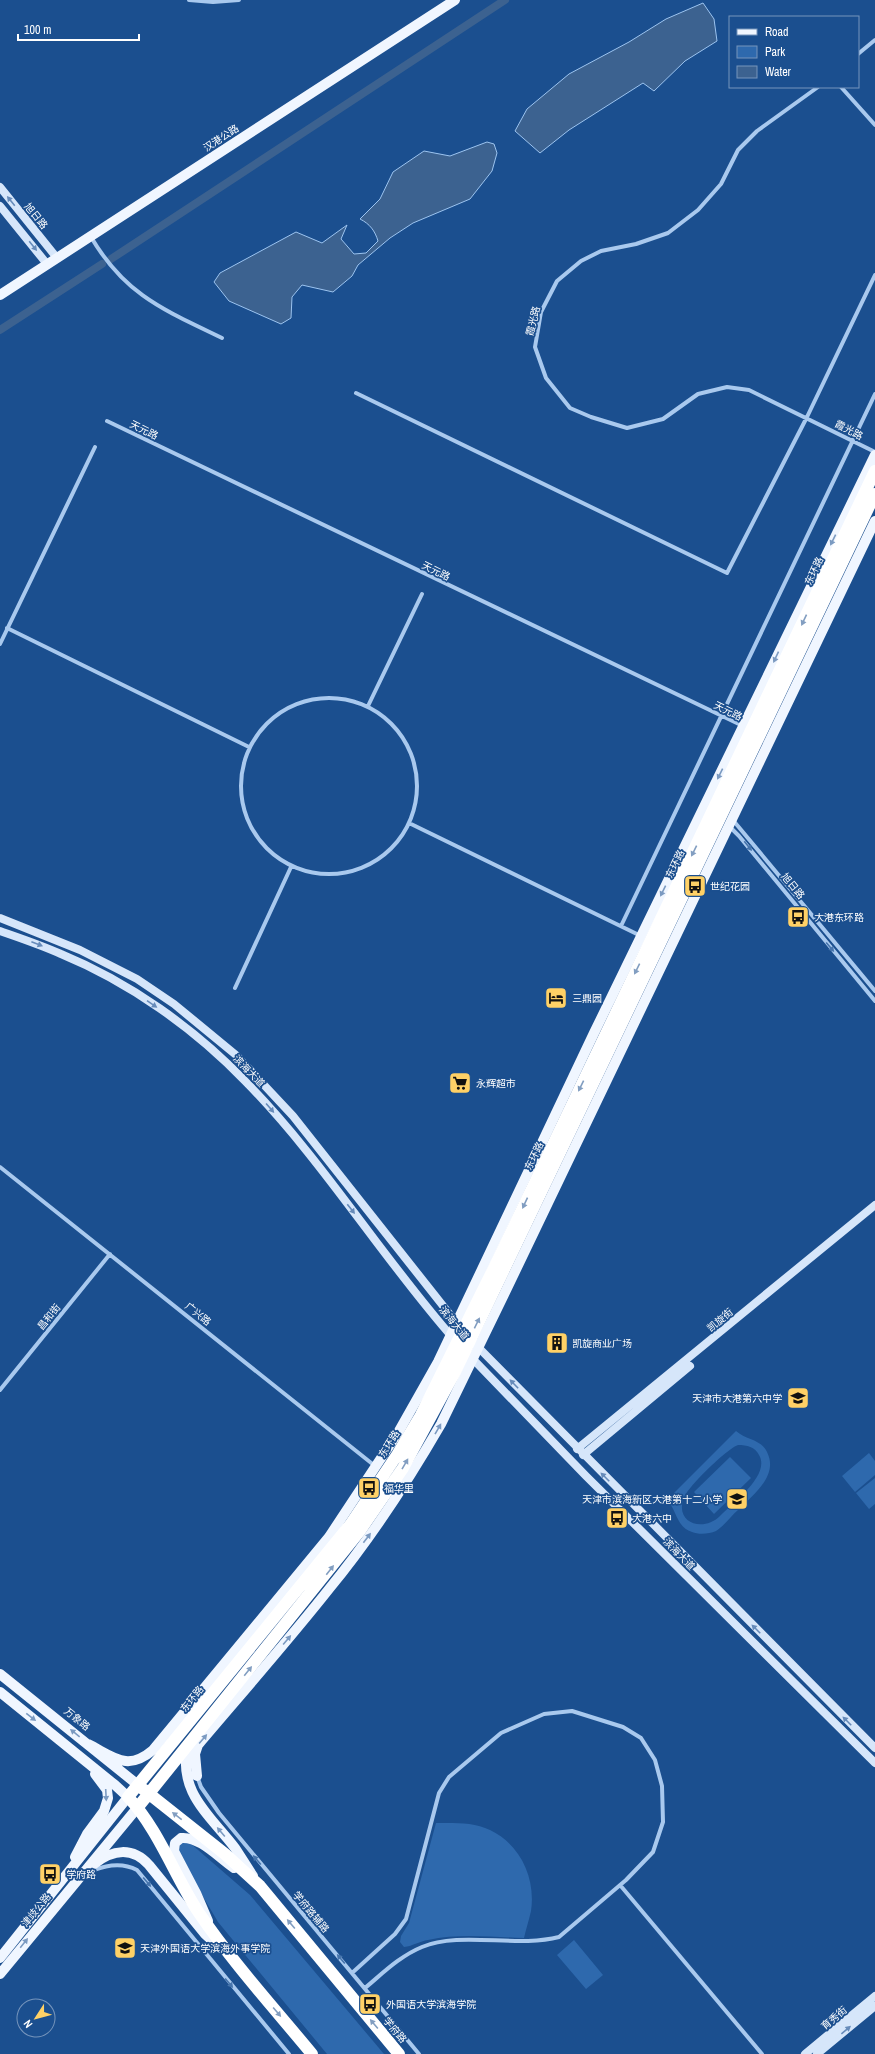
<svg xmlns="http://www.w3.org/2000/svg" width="875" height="2054" font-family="'Archivo Narrow','Noto Sans SC',sans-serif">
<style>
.green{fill:#2e69ad;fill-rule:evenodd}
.water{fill:#3c6290;stroke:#9cc4f0}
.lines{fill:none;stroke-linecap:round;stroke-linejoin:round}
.canal{stroke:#3c6290;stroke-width:8}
.street{stroke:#a9c9ee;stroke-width:4}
.secondary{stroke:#d6e6fa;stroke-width:8}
.primary{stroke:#f0f6ff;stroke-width:10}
.highway{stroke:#fff;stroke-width:12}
.oneway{fill:#668bba}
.oneway2{fill:#7b9ac1}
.oneway3{fill:#829ec1}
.oneway4{fill:#4674ac}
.labels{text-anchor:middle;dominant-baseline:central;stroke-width:3.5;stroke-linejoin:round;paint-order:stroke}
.street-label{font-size:10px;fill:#fff;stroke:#1b4f8f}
.poi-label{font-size:10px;fill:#fff;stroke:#1b4f8f;text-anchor:start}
</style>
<rect width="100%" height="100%" fill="#1b4f8f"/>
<!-- green -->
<path class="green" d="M736,1431C746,1440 761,1439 767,1452C779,1476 753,1495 738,1510C731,1516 724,1526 716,1531C709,1534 699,1535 692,1532C676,1527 677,1510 667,1500ZM738,1445C747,1445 755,1447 759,1455C771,1475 733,1503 720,1516C704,1532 676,1524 683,1500C685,1489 728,1448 738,1445Z
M869,1453L875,1461V1475L855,1492L842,1476Z
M730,1457L751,1478L714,1514L694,1492Z
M875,1478V1504L869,1509L856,1493Z
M436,1823C454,1823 474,1822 490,1830C520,1844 536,1878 531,1911C529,1920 526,1929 524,1938C492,1937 459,1933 428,1940C420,1941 413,1946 404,1947L400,1942L401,1936L409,1923Z
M182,1842L190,1843L250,1895L384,2054H327L218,1922L178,1854L180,1845Z
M574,1940L603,1975L586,1989L557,1955Z"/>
<!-- water -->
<path class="water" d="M703,3L714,19L717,41L685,61L654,91L643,83L569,130L540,153L515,131L527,109L569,74L629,42L666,19Z
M487,142L494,144L497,153L492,171L470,199L413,223L390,238L358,265L352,276L333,292L302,285L292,297L291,318L281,324L229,301L214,282L220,273L296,232L322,243L347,225L341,239L354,254L366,253L378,241C375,231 370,224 360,219L380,199L393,172L424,151L450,156Z"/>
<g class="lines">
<!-- canal -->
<path class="canal" d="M111,259L505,0
M0,330L102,264"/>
<!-- street -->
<path class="street" d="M189,0L213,2L239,0
M858,54L875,40
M818,87L757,131L738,150L721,184L698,210L668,233L636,244L601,251L581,261L557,281L541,312L535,347L546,378L570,408L591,417L627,428L663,419L698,394L727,387L749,390L875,452
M841,87L875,125
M91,237C125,295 164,310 222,338
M356,393L727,573L807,417L875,275
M107,421L743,726
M7,628L249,747
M0,644L95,447
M241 786a88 88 0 1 1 176 0a88 88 0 1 1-176 0Z
M368,706L422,594
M732,819L875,991
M409,823L641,936
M729,826L739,836L875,1001
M621,926L875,394
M235,988L291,867
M0,1167L375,1466
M0,1390L110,1254
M197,1776L201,1787L219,1813L419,2054
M86,1873C103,1866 120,1861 137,1870L289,2054
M620,1885L762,2054
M352,1973L395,1934L406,1919L439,1793L449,1777L501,1733L544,1714L572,1711L623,1727L641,1738L655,1760L662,1786L663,1822L653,1852L626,1880L559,1937C517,1948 460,1931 422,1947C400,1956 383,1973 365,1988"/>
<!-- secondary -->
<path class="secondary" d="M0,187L57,258
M0,206L47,264
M0,918L80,950L137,979L174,1004L236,1055L293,1116L459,1326
M0,931C20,938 41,945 61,954C129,982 194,1028 245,1081C322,1159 381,1256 453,1338
M475,1344L875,1748
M469,1355L586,1476L875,1763
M577,1449L875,1205
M583,1455L690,1366
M805,2054L875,1996
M817,2054L875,2006"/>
<!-- primary -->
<path class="primary" d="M0,295L455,0
M0,1674L138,1785
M0,1692L115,1785L128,1797L0,1958
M88,1744C114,1757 127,1772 153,1750L329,1537L399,1431L438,1362L594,1033L875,455
M188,1744C177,1792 209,1814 235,1848C241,1857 247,1867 253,1876
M197,1776L195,1754L198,1745C242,1693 287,1642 329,1589C371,1538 408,1481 441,1424C588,1124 729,821 875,521
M75,1857L87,1834L104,1811L108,1798L107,1790L95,1774
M94,1864C112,1850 132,1846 149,1865L205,1934L219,1947
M208,1921L196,1893L174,1851L175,1843L181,1838C200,1836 219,1858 234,1868
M0,1974L138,1807"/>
<!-- highway -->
<path class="highway" d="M143,1789L225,1854L260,1886L399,2054
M138,1807L359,1532L403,1468L455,1372L875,494
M312,2054C274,2008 233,1963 199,1913C174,1875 159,1830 128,1797L350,1525L397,1455L421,1415L494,1268L875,471"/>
</g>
<!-- one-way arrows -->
<defs><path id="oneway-solid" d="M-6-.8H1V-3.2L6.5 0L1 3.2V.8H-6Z"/></defs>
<g class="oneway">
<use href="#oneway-solid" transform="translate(11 201) rotate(-129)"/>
<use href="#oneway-solid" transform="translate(33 246) rotate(51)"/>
<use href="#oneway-solid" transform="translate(37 944) rotate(21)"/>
<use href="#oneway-solid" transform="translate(152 1004) rotate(34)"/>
<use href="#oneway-solid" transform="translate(270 1108) rotate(49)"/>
<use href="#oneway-solid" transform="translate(351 1209) rotate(52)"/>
<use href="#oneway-solid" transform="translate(514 1384) rotate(-134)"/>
<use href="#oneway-solid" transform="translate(605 1477) rotate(-135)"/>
<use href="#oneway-solid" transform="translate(756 1629) rotate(-135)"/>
<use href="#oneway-solid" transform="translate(847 1721) rotate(-135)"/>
<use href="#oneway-solid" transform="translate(846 2030) rotate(-40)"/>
</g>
<g class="oneway2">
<use href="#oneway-solid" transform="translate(833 540) rotate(116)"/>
<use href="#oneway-solid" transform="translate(776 657) rotate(115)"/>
<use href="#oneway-solid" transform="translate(720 774) rotate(116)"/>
<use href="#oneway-solid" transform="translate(663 891) rotate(116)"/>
<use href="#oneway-solid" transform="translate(438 1429) rotate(-60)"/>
<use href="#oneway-solid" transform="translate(367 1538) rotate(-53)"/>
<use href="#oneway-solid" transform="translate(287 1640) rotate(-50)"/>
<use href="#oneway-solid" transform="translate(31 1717) rotate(38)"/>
<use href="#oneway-solid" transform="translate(75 1733) rotate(-141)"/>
<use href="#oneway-solid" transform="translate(203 1739) rotate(-50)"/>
<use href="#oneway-solid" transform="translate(106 1795) rotate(87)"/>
<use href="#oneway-solid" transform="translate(221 1832) rotate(-130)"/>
<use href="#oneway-solid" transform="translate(24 1943) rotate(-51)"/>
</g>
<g class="oneway3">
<use href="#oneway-solid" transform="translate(804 620) rotate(115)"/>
<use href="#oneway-solid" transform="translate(694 851) rotate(116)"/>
<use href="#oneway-solid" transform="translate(637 969) rotate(116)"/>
<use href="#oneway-solid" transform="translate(581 1086) rotate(116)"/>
<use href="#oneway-solid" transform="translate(525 1203) rotate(115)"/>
<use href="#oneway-solid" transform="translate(477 1323) rotate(-64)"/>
<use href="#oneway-solid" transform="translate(405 1464) rotate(-60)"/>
<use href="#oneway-solid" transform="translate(330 1570) rotate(-52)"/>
<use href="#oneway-solid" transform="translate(248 1671) rotate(-51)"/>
<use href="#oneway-solid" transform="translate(177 1816) rotate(-142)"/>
<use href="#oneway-solid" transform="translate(291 1924) rotate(-130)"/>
<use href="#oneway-solid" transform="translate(277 2012) rotate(50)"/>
<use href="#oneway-solid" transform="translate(374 2024) rotate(-130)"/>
</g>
<g class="oneway4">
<use href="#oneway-solid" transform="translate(748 846) rotate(52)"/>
<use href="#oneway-solid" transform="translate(830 947) rotate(50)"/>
<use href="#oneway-solid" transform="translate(257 1860) rotate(-130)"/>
<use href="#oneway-solid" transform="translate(147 1882) rotate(50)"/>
<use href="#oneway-solid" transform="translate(341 1959) rotate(-130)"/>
<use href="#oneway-solid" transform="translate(229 1983) rotate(50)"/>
</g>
<!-- icons -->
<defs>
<g id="bus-square" transform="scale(1.15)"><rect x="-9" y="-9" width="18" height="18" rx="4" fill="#ffd166" stroke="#1b4f8f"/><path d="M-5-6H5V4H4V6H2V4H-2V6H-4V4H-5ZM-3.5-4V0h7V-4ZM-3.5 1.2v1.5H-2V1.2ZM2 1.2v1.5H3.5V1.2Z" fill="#111"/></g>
<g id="hotel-square" transform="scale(1.15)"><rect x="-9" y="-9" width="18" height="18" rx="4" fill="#ffd166" stroke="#1b4f8f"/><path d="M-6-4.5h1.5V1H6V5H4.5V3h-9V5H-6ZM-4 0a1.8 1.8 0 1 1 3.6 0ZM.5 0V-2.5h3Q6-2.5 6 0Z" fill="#111"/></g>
<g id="supermarket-square" transform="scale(1.15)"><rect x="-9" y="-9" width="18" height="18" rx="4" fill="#ffd166" stroke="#1b4f8f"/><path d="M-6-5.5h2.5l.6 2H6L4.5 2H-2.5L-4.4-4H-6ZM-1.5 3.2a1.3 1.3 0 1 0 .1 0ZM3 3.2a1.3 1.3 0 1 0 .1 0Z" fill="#111"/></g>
<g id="building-square" transform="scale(1.15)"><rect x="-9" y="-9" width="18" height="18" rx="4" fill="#ffd166" stroke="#1b4f8f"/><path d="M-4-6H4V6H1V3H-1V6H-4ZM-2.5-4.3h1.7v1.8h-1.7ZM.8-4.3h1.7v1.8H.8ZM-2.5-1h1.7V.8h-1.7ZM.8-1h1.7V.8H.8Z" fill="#111"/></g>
<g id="school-square" transform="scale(1.15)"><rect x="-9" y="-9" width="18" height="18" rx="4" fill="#ffd166" stroke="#1b4f8f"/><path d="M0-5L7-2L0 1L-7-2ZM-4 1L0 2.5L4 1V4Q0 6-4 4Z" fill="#111"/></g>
</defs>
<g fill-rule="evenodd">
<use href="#bus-square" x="695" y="886"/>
<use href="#bus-square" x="798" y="917"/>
<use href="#hotel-square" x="556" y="998"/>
<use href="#supermarket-square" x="460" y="1083"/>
<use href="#building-square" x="557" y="1343"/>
<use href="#school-square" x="798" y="1398"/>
<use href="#bus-square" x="369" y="1488"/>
<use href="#school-square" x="737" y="1499"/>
<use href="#bus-square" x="617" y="1518"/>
<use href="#bus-square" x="50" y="1874"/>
<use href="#school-square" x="125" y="1948"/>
<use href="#bus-square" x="370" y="2004"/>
</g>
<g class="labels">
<!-- street labels -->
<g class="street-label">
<text transform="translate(221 138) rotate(-33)">汉港公路</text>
<text transform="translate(36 216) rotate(51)">旭日路</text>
<text transform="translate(533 321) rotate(-76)">霞光路</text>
<text transform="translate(144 430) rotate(26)">天元路</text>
<text transform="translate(849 430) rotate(27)">霞光路</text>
<text transform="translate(436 571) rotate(26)">天元路</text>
<text transform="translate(814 571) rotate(-65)">东环路</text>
<text transform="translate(728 711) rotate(26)">天元路</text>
<text transform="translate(675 864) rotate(-64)">东环路</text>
<text transform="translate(793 886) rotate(51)">旭日路</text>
<text transform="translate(249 1071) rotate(45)">滨海大道</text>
<text transform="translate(534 1156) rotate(-64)">东环路</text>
<text transform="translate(198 1314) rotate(39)">广兴路</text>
<text transform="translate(49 1317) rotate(-51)">昌和街</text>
<text transform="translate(720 1320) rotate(-40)">凯旋街</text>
<text transform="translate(454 1323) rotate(50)">滨海大道</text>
<text transform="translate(389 1444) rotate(-58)">东环路</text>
<text transform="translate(679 1554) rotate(45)">滨海大道</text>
<text transform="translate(192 1699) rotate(-51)">东环路</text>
<text transform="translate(77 1719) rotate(39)">万象路</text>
<text transform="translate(36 1910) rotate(-51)">津歧公路</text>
<text transform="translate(311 1912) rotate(50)">学府路辅路</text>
<text transform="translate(834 2018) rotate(-40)">育秀街</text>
<text transform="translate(395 2030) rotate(50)">学府路</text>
</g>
<!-- poi labels -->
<g class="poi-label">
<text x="710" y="886">世纪花园</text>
<text x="814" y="917">大港东环路</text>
<text x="572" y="998">三鼎园</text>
<text x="476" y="1083">永辉超市</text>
<text x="572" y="1343">凯旋商业广场</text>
<text x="782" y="1398" text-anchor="end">天津市大港第六中学</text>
<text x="384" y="1488">福华里</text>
<text x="722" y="1499" text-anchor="end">天津市滨海新区大港第十二小学</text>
<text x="632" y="1518">大港六中</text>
<text x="66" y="1874">学府路</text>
<text x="140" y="1948">天津外国语大学滨海外事学院</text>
<text x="386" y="2004">外国语大学滨海学院</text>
</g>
</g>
<!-- legend -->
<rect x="729" y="16" width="130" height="72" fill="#1b4f8f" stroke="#7695bc"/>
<rect x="737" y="29" width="20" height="6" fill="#f0f6ff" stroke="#7695bc"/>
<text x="765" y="36" font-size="12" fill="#ffffff">Road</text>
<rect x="737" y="46" width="20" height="12" fill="#2e69ad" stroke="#7695bc"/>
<text x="765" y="56" font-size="12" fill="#ffffff">Park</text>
<rect x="737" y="66" width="20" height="12" fill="#3c6290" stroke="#7695bc"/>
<text x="765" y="76" font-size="12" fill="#ffffff">Water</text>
<!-- north arrow -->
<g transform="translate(36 2018) rotate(234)"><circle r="19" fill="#1b4f8f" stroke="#7695bc"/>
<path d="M0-3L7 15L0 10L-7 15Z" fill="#ffd166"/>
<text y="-6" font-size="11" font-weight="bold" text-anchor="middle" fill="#ffffff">N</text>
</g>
<!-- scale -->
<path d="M18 34v6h121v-6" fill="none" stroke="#ffffff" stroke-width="2"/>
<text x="24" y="34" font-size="12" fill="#ffffff" stroke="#1b4f8f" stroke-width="3" paint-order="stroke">100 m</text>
</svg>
